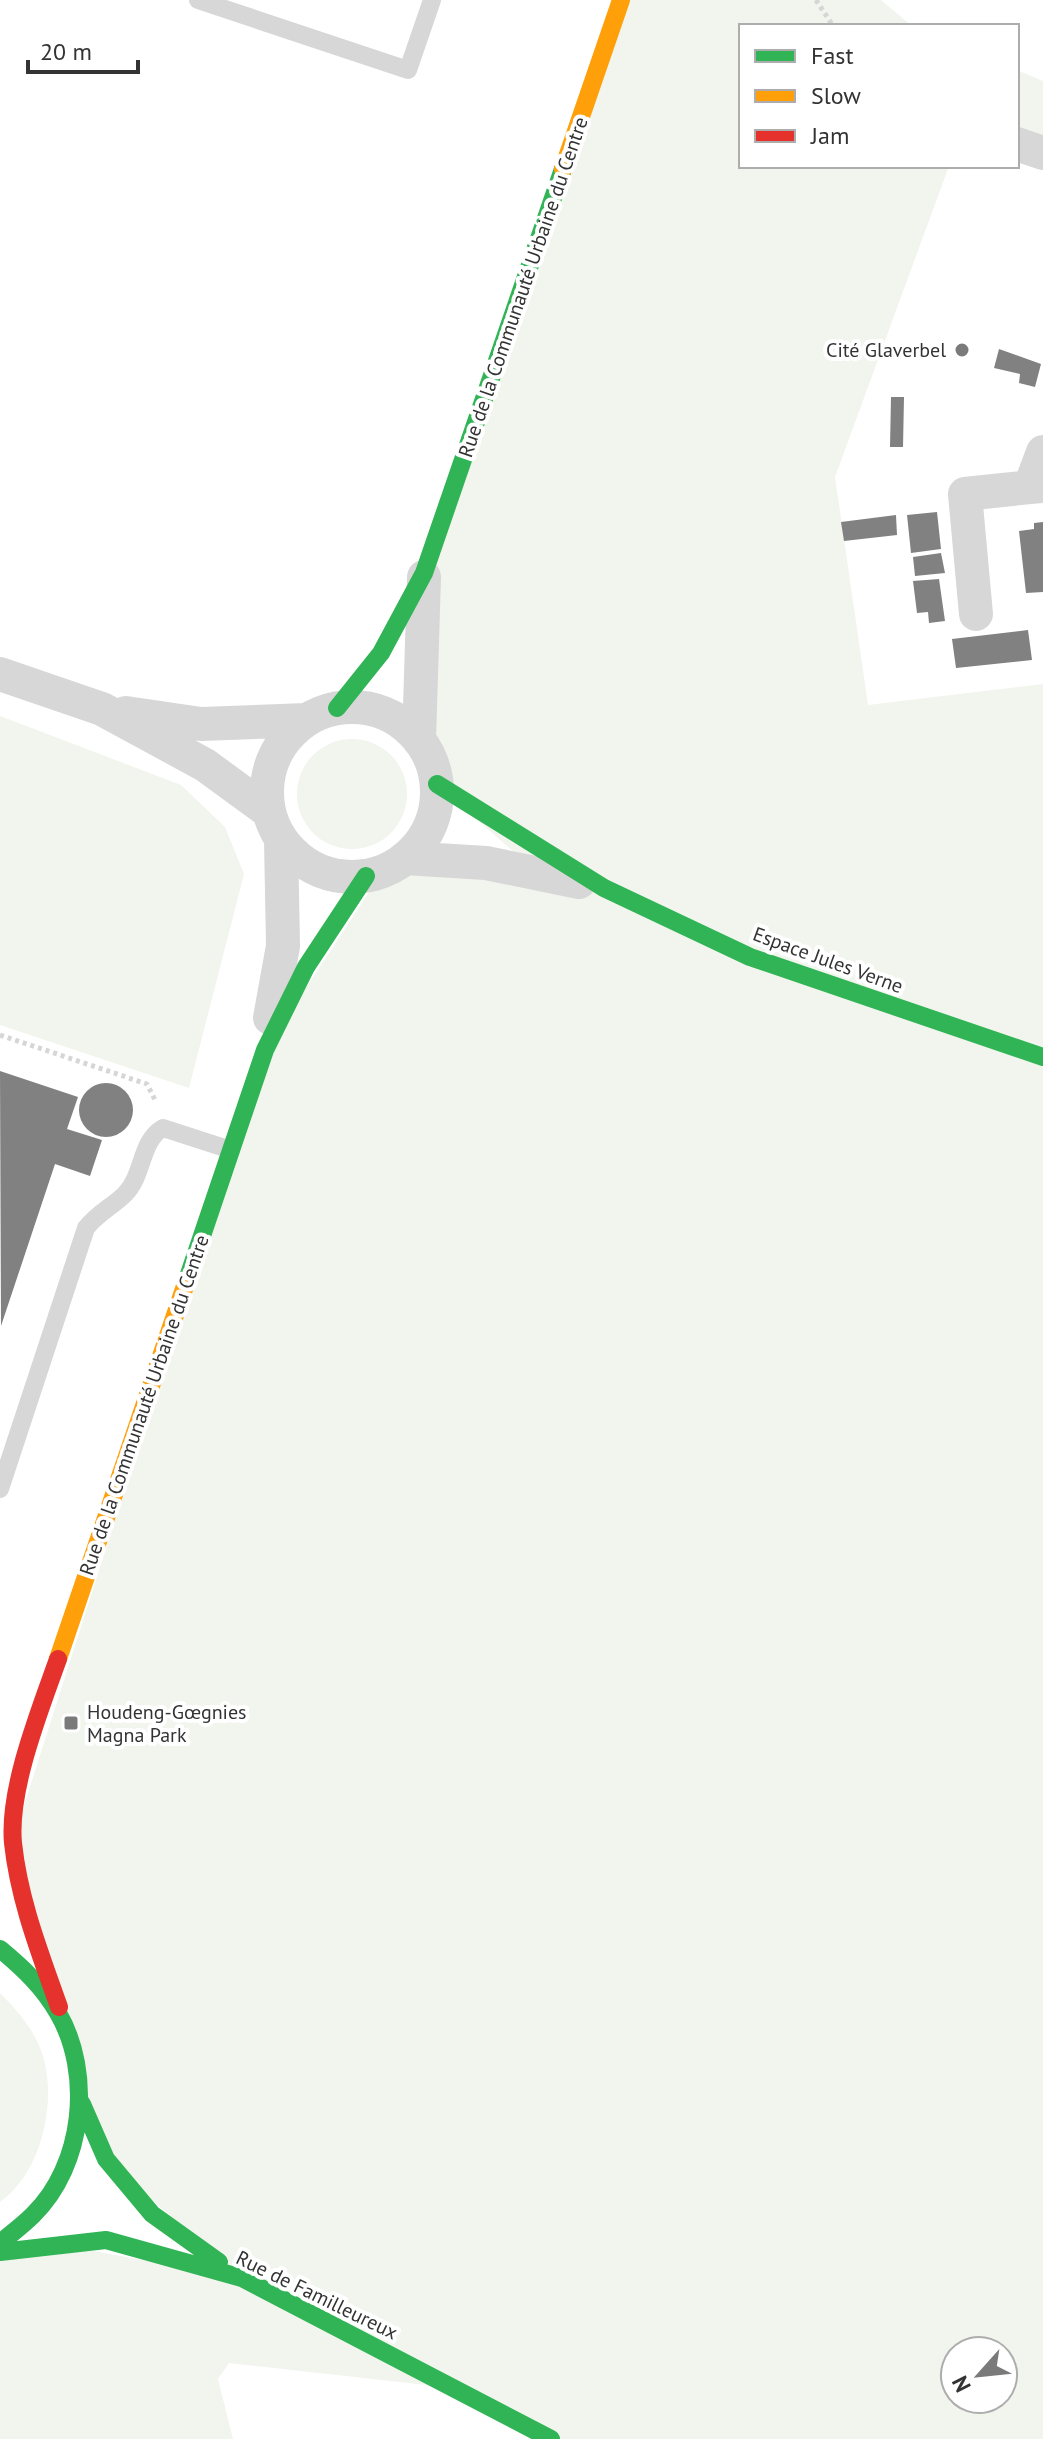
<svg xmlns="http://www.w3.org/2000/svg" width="1043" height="2439" font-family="'PT Sans',sans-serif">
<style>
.green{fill:#f1f5ed;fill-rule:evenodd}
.building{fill:#818181}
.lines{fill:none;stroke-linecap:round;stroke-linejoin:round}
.path{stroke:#d6d6d6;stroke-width:5;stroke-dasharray:4 4;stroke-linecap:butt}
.lane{stroke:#d7d7d7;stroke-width:18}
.street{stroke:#d7d7d7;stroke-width:34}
.fast{stroke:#30b455;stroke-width:18}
.slow{stroke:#ff9f0a;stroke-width:18}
.jam{stroke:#e5322d;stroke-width:18}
.poi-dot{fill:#7a7a7a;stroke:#fff;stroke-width:3}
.labels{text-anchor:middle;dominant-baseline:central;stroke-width:8;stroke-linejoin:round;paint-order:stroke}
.street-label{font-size:20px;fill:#333;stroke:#fff}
.poi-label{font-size:20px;fill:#333;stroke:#fff;text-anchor:end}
</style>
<rect width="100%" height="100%" fill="#fff"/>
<!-- green -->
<path class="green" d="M622,0H881L912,26H741V166H949L835,477L868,705L1043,684V2439H551L454,2388L229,2363L218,2379L233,2439H0V2252L53,2244L239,2277L106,2159L13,1840L265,1050L383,871L397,864L535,871L437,784L431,761L419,740L424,573ZM955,2351H1003V2399H955Z
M1017,70L1043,81V153L1017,144Z
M0,716L181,785L225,827L244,874L189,1088L0,1025Z
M297 794a55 55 0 1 1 110 0a55 55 0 1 1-110 0Z
M0,1993C19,2012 37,2033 44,2060C56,2106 41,2173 0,2202Z"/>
<!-- building -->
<path class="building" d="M999,349L1041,364L1035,387L1019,383L1020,374L994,368Z
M891,397H904L903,447H890Z
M937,512L941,549L911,553L907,515Z
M896,515L897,535L844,541L841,522Z
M1043,522V592L1026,593L1019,531L1034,529V523Z
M941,553L945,573L915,576L913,557Z
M939,579L945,621L929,623L928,612L917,613L913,581Z
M1028,630L1032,660L956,668L952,639Z
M0,1071L78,1097L67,1129L102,1140L90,1176L55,1164L1,1326Z
M79 1110a27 27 0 1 1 54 0a27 27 0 1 1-54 0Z"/>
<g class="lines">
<!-- path -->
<path class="path" d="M816,0L833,26
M0,1035L147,1084L156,1102"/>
<!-- lane -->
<path class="lane" d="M198,0L408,70L432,0
M0,1489L86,1228C99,1212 112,1207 125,1194C144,1175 140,1141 163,1128L231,1150"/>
<!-- street -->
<path class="street" d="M1017,144L1043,153
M1043,452L1030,487L1043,486
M976,614L965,494L1030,487
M0,674L102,709L205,765L268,811
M267 792a85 85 0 1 1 170 0a85 85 0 1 1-170 0Z
M126,713L201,724L306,720
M419,740L424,577
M405,858L486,863L579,882
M270,1018L283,946L281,840"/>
<!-- fast -->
<path class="fast" d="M337,708L381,653L424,573L563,169
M437,784L604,888L750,957L1043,1057
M186,1283L265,1050L306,967L366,876
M0,1949C23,1968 43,1987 58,2013C93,2073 84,2165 33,2215C23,2225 11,2234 0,2243
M82,2104L106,2159L152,2214L219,2262
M0,2252L106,2240L242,2278L551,2439"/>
<!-- slow -->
<path class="slow" d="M563,169L621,0
M58,1659L186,1283"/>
<!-- jam -->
<path class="jam" d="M58,1659C40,1710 8,1789 13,1843C19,1900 40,1953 59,2007"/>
</g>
<!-- markers -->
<g class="poi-dot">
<circle cx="962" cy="350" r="8"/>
<rect x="63" y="1715" width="16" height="16" rx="4"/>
</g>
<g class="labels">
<!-- street labels -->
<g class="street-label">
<text transform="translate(523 287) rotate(-71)">Rue de la Communauté Urbaine du Centre</text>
<text transform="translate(828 960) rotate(20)">Espace Jules Verne</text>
<text transform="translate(144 1405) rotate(-71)">Rue de la Communauté Urbaine du Centre</text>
<text transform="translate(317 2295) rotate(26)">Rue de Familleureux</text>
</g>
<!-- poi labels -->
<g class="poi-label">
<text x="946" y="350">Cité Glaverbel</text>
<text x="87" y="1712" text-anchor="start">Houdeng-Gœgnies<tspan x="87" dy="23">Magna Park</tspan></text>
</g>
</g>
<!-- legend -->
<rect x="739" y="24" width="280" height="144" fill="#ffffff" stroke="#adadad" stroke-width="2"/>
<rect x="755" y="50" width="40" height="12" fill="#30b455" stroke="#adadad" stroke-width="2"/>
<text x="811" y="64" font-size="24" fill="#333333">Fast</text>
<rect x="755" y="90" width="40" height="12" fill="#ff9f0a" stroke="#adadad" stroke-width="2"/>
<text x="811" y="104" font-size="24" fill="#333333">Slow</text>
<rect x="755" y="130" width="40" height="12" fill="#e5322d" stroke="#adadad" stroke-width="2"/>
<text x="811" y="144" font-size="24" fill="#333333">Jam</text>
<!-- north arrow -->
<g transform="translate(979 2375) rotate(243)"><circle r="38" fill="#ffffff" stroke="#adadad" stroke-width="2"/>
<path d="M0-6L14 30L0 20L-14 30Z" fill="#7a7a7a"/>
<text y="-12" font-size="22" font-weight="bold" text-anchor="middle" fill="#333333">N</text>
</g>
<!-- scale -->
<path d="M28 60v12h110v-12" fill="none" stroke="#333333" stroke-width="4"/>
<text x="40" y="60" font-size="24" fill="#333333" stroke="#ffffff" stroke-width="6" paint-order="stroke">20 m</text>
</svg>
